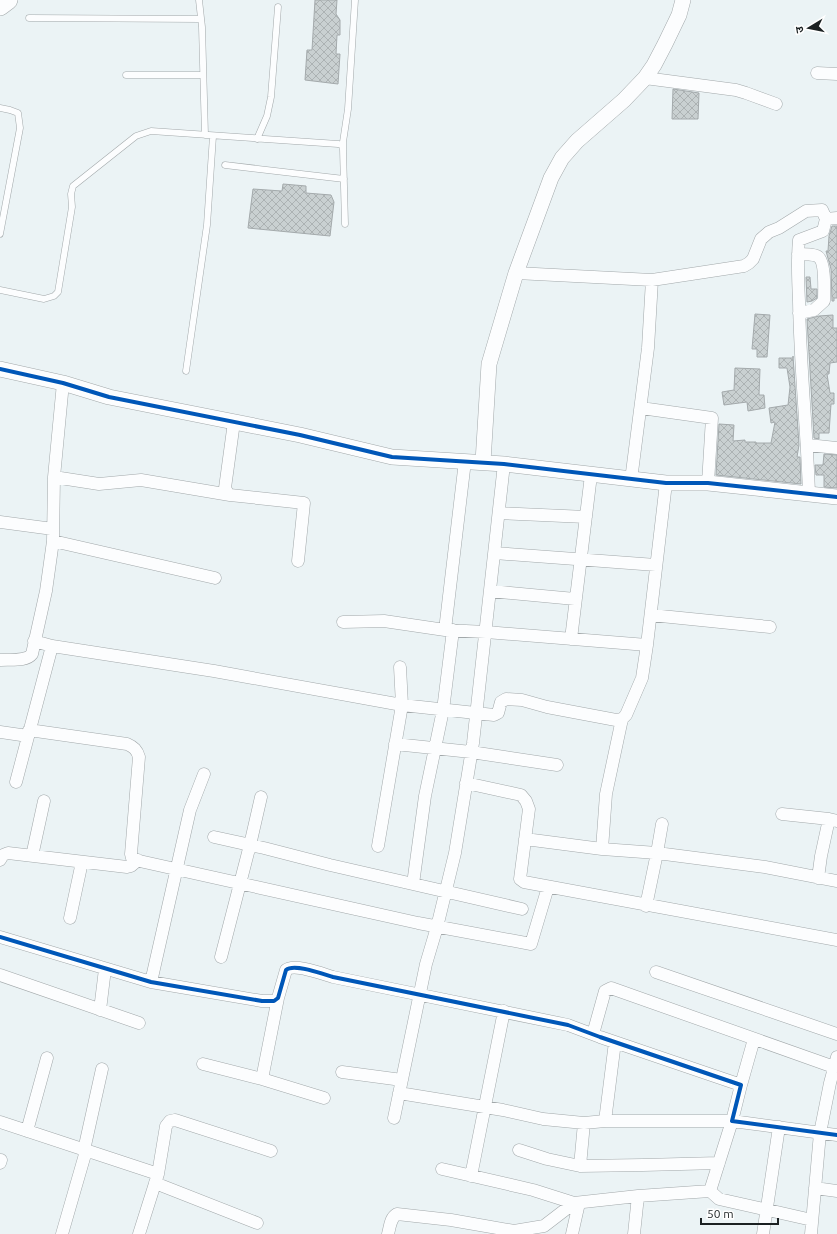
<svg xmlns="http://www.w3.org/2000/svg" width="837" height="1234" font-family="Ubuntu,'Noto Sans Devanagari',sans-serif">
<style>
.building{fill:url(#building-cross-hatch);stroke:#a4aaac}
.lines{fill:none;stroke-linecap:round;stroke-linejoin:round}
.service-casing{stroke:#a2a8aa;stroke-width:7}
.minor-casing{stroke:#a2a8aa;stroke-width:13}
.tertiary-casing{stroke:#a2a8aa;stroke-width:16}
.primary-casing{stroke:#a2a8aa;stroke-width:20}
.service{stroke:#fcfdfe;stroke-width:6}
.minor{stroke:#fcfdfe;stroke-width:12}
.tertiary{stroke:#fcfdfe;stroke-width:15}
.primary{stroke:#fcfdfe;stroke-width:19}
.cycleway-casing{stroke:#fff;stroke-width:6}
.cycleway{stroke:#0057b8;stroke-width:4}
</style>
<defs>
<pattern id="building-cross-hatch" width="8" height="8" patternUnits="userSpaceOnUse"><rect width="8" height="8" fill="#c9d0d1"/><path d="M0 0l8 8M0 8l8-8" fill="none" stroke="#acb2b3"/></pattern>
</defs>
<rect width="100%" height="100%" fill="#ebf3f5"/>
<!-- building -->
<path class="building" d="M315,0H337L336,14L340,20V35H337L336,54H340L338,84L305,80L307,50H312Z
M673,89L699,93L698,119H672Z
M283,184L306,186V193L331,195L334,202L330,236L248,228L253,189L282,191Z
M832,226H837V298H834V301H832L831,269L826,251H828L829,236Z
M806,277H810L811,289H817V298L812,301L807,302Z
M755,314L770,315L767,357H757V349H752Z
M833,315V328H837V362L830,363L829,374H827L830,393H834V404H831L829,433H819V439L814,438L807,319L819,316Z
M793,356L799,445L797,457H800L801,484L716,475L719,424L734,425L733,441L745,440V442H756V443H771L775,422L771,423L769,408L788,405L790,387L787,368H779V358H793Z
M735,368L760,369L759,395H764L765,408L748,411L747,402L724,405L722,392L734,390Z
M824,454L837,455V488L824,487V475H816L815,465H823Z"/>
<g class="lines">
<!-- service casing -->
<g class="service-casing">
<path id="service" d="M199,0L202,27L205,135
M29,18L201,19
M126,75H203
M0,108L10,110L18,113L20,128L0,234
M257,139L267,116L271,97L278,7
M343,149V142L348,109L355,0
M225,165L344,179
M0,290L44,299L54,296L58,292L72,207L71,194L73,186L136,136L151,131L338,144L342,145L343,149L345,224
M186,371L207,225L213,136"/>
</g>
<!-- minor casing -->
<g class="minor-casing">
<path id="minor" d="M817,73L837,74
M645,78L736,90L746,93L776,104
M798,254C804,254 812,254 817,256C826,260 824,292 824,301L814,310L799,313
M516,273L652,280L744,266L749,263L753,259L761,239L769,232L779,228L806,211L822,210L826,219
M641,408L712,418L708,483
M234,422L225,488L228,494L230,495L304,503L298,561
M808,445L837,448
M54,477L99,484L141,480L230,495
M631,480L648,348L652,280
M809,494C807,430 800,366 799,301C798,281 797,260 799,240L823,231L826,219L837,218
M499,513L586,517
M0,522L53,529
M53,541L215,578
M495,553L656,565
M490,591L575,599
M651,615L770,627
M343,622L384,621L445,630L486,632L647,645
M445,630L465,461
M571,639L591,475
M34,641L52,646L214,671L402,705L494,715L498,713L501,702L506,699L522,700L547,707L616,720L622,719L626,715L642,678L647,645L666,483
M0,660C10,659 26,662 32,654L46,591L53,541L54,477L63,383
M29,730L127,744C134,747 137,750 139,757L131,854L132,858L135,860L418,923L531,944L548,887
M0,732L28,736
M395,744L471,752L557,765
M16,782L52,646
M466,783L521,795L526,801L529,809L520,879L524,882L837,940
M782,814L829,819L837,821
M214,837L264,848L330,865L522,909
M525,839L602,849L657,853L662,824
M378,846L402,705L400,667
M602,849L606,794L622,719
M32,856L44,801
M0,860L3,855L8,853L127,867L131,866L138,860
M818,878L821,856L829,819
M413,884L425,796L443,710L453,630
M646,906L657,853L765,867L837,881
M70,918L82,862
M0,937L151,982L262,1001H274L278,998L286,970C294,963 323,974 333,977L568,1025L600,1037L741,1085L732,1121L837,1135
M221,957L250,845L261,797
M656,972L837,1034
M0,975L139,1023
M151,982L190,810L204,774
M100,1010L105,969
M593,1034L605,991L611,988L834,1067
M203,1064L262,1079L278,998
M342,1072L402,1080
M262,1079L324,1098
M741,1085L754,1039
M399,1093L503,1110L543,1119L584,1123L605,1121
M394,1118L426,964L437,927L455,853L473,743L504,464
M0,1122L158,1174
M27,1131L47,1058
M84,1150L102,1069
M519,1150L547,1159L580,1166L643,1165L719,1163
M0,1163L1,1160
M580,1166L584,1123
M442,1169L533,1190L574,1203
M471,1176L504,1011
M155,1183L257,1223
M815,1188L837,1191
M710,1191L719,1199L812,1220
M62,1234L86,1151
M139,1234L158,1174L166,1126L170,1121L175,1120L271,1151
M388,1234C390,1227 390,1218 397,1214L451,1220L514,1231L544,1226L574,1203L638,1196L710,1191L732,1121H605L615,1042
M572,1234L579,1203
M634,1234L638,1196
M763,1234L779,1127
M811,1234L820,1133L830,1083L837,1057"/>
</g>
<!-- tertiary casing -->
<g class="tertiary-casing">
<path id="tertiary" d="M0,369L63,383L109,397L300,435L392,457L504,464L666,483H708L837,497
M483,462L489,364L516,273L551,178L562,158L577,141L624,100L645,78L654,65L665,44L679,15L683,0"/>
</g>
<!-- primary casing -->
<g class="primary-casing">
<path id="primary" d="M0,6L8,0"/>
</g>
<!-- service -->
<use href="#service" class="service"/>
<!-- minor -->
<use href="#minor" class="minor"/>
<!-- tertiary -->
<use href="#tertiary" class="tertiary"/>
<!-- primary -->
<use href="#primary" class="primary"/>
<!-- cycleway casing -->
<g class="cycleway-casing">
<path id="cycleway" d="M0,369L63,383L109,397L300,435L392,457L504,464L666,483H708L837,497
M0,937L151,982L262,1001H274L278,998L286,970C294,963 323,974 333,977L568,1025L600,1037L741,1085L732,1121L837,1135"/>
</g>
<!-- cycleway -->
<use href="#cycleway" class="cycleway"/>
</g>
<!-- north arrow -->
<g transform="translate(809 28) rotate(260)" stroke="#ffffff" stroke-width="3" paint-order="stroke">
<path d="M0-3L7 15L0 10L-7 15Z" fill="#1b2122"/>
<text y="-6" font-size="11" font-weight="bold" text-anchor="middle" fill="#1b2122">उ</text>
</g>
<!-- scale -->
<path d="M701 1218v6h77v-6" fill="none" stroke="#1b2122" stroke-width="2"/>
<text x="707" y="1218" font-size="12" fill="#1b2122" stroke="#ffffff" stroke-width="3" paint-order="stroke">50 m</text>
</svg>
